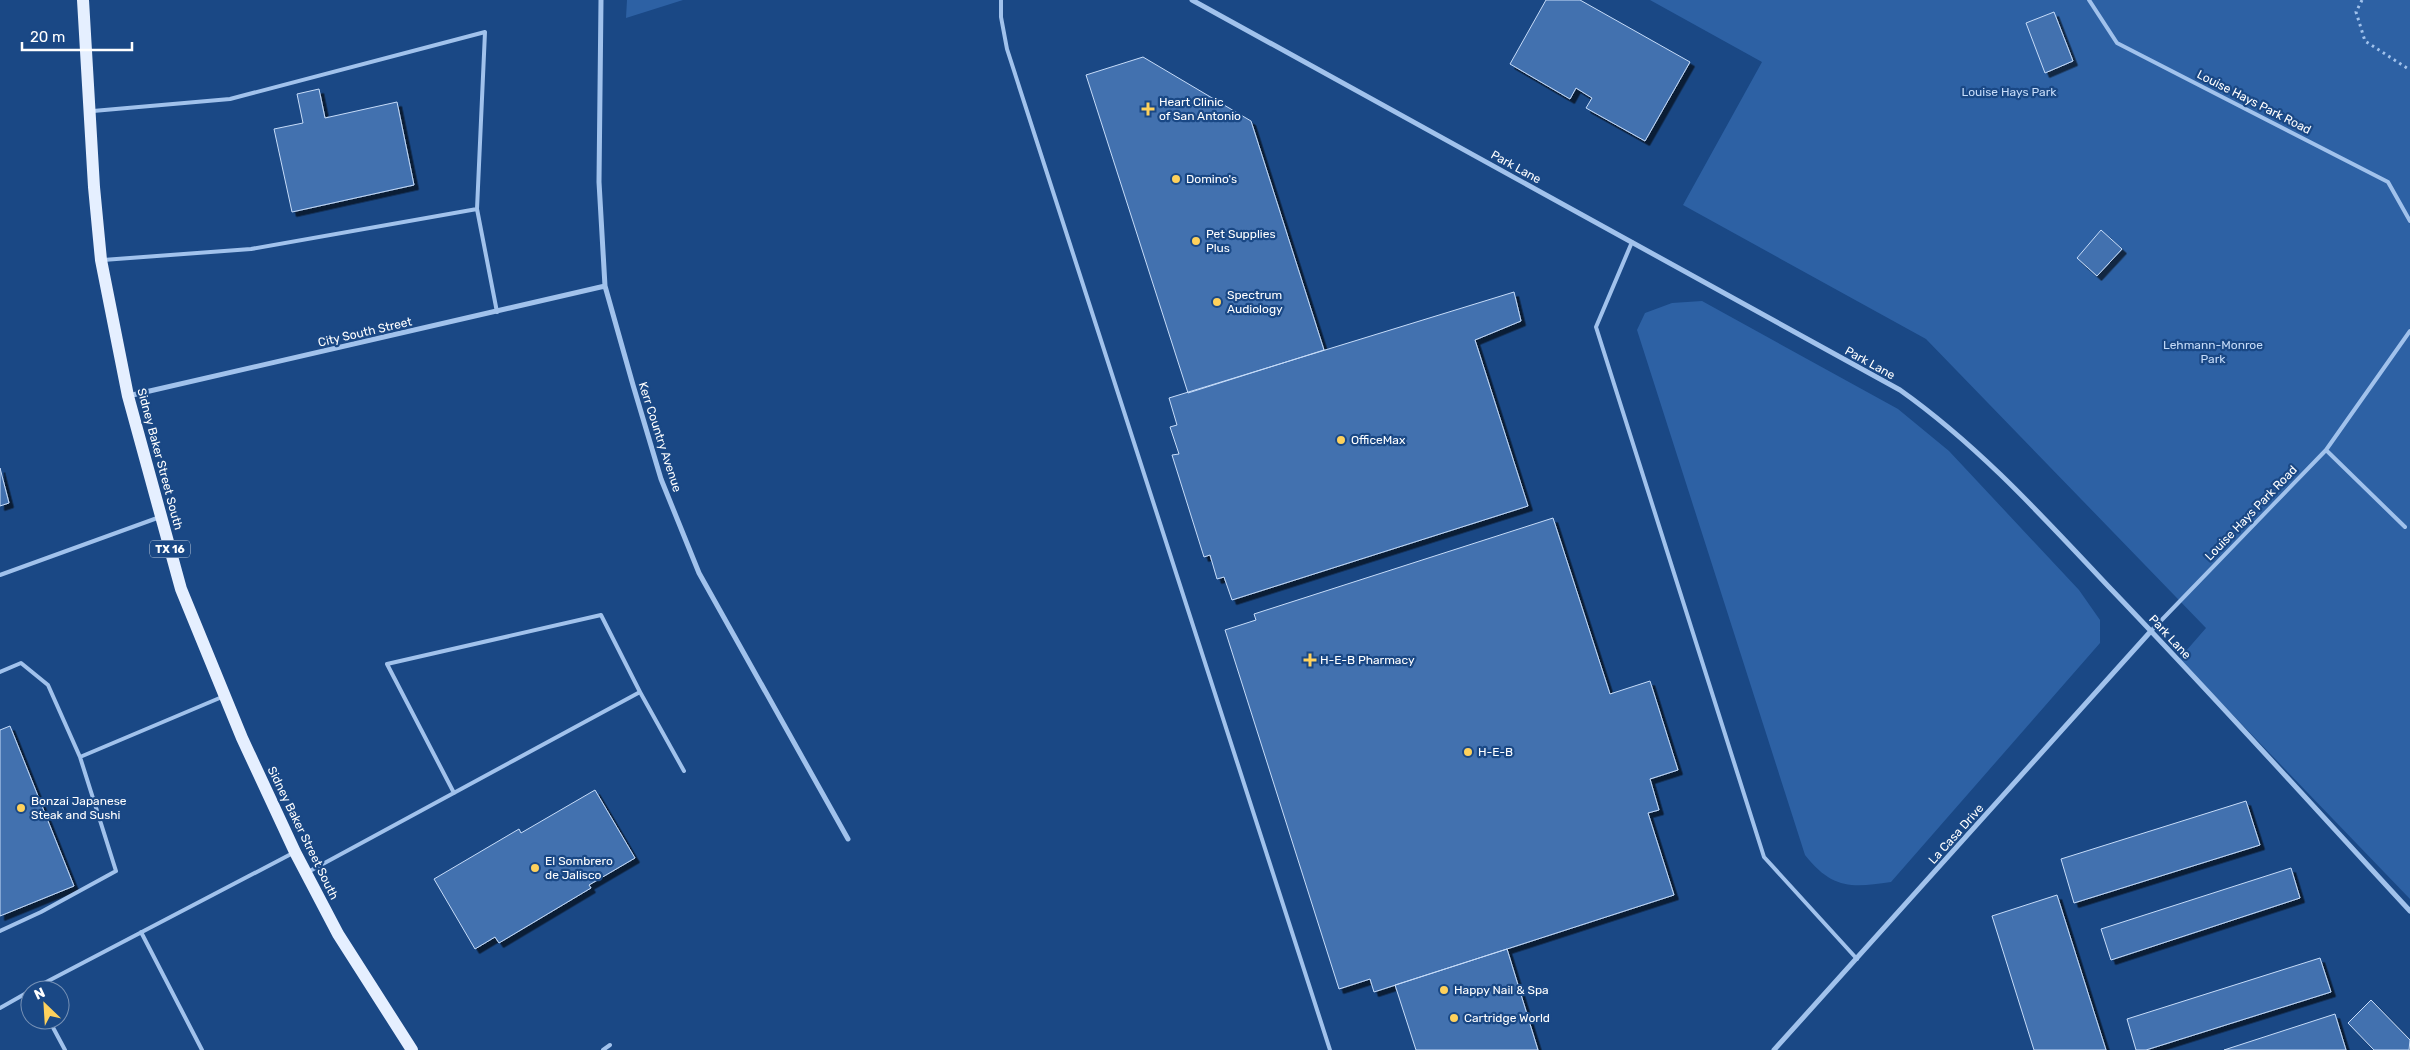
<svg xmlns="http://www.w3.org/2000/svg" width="2410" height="1050" font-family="Rubik,sans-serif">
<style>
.green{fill:#2d61a4}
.building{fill:#4371af;stroke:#c6dcf9;filter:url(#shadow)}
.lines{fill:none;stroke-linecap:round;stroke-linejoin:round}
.path{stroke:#a1c2ec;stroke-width:3;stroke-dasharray:2.5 4;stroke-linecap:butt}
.lane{stroke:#a1c2ec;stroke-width:4}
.street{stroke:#a1c2ec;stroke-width:5}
.primary{stroke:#e5efff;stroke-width:12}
.poi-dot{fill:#fed15c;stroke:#1a4885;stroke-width:2}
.labels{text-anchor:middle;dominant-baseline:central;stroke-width:4.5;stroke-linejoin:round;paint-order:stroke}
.shield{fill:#1a4885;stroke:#bac8da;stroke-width:1}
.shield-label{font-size:11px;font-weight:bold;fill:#fff}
.park-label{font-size:12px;fill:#c6dcf9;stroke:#1a4885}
.poi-label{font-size:12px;fill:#fff;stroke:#1a4885;text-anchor:start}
.street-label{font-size:12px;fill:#fff;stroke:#1a4885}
</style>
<defs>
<filter id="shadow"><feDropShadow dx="4.5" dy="4.5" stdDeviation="0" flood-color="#0009"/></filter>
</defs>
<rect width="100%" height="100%" fill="#1a4885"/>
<!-- green -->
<path class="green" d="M627,0H683L626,18Z
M1650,0H2410V899L2179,659L2206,628L1926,339L1683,205L1762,62Z
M1702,301L1898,409L1949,451L2079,590L2100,620V643L1891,882C1851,888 1832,889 1805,855L1637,330L1645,313L1672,303Z"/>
<!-- building -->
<path class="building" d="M1546,0H1580L1690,62L1645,141L1586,108L1592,98L1576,88L1570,99L1510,64Z
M2054,12L2073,61L2045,73L2026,23Z
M1143,57L1251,121L1324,350L1188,393L1086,75Z
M319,89L325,118L397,102L414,185L292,212L274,129L303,123L297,94Z
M2101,230L2122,249L2097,276L2077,258Z
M1514,292L1521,321L1475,340L1528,506L1232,600L1224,577L1217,579L1210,555L1204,557L1172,455L1179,454L1170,427L1177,425L1169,398Z
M0,468L9,503L0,506Z
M1553,518L1610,694L1650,681L1678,770L1650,779L1659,810L1648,813L1674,895L1374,992L1370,979L1339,989L1225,630L1256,620L1254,614Z
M10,726L74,886L0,916V730Z
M595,790L635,858L589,885L591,888L499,943L495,937L475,949L434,879L519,829L521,833Z
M2246,801L2260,845L2074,903L2061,859Z
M2291,868L2300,898L2111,960L2101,929Z
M2057,895L2106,1050H2034L1992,916Z
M1507,949L1538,1050H1416L1395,985Z
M2320,958L2331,992L2146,1050H2136L2127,1019Z
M2371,1000L2410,1040L2409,1050H2374L2348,1023Z
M2335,1014L2346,1050H2224Z"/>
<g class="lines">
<!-- path -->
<path class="path" d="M2362,0L2356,12L2365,41L2410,70"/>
<!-- lane -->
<path class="lane" d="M1001,0V17L1007,49L1330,1050
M2089,0L2117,43L2388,182L2410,221
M93,111L230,99L485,32L477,209L251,249L103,260
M477,209L497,312
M1632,242L1596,327L1764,857L1857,959
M2326,450L2405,527
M0,575L160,517
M2151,631L2326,450L2410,331
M0,672L21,663L48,685L80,757L116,871L41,912L0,931
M640,692L684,771
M80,757L222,697
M308,872L640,692L601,615L387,664L454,793
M141,932L202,1050
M31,990L293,853
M0,1008L30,991
M49,1020L65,1050
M603,1050L610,1045"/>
<!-- street -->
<path class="street" d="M601,0L599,182L605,286L633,385L661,479L699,573L848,839
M1192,0L1900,390C1979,446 2043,517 2109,587C2211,693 2310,803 2410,911
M128,396L605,286
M1774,1050L2151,631"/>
<!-- primary -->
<path class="primary" d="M83,0L94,187L101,260L128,396L181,589L242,738L295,852L338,934L412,1050"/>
</g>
<!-- markers -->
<g class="poi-dot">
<path d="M1145.5 101.5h5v5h5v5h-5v5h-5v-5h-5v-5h5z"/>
<circle cx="1176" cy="179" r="5"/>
<circle cx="1196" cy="241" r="5"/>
<circle cx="1217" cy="302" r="5"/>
<circle cx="1341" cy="440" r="5"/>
<path d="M1307.5 652.5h5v5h5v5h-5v5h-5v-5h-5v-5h5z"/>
<circle cx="1468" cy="752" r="5"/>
<circle cx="21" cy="808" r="5"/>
<circle cx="535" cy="868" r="5"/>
<circle cx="1444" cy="990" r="5"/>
<circle cx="1454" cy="1018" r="5"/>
</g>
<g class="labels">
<!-- shield labels -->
<rect class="shield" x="150" y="540.5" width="40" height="17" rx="4"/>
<g class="shield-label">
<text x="170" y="549">TX 16</text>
</g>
<!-- park labels -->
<g class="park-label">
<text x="2009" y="92">Louise Hays Park</text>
<text x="2213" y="345">Lehmann-Monroe<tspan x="2213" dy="14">Park</tspan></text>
</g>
<!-- poi labels -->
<g class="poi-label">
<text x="1159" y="102">Heart Clinic<tspan x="1159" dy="14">of San Antonio</tspan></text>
<text x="1186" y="179">Domino's</text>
<text x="1206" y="234">Pet Supplies<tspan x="1206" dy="14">Plus</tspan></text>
<text x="1227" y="295">Spectrum<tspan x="1227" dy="14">Audiology</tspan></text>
<text x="1351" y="440">OfficeMax</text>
<text x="1320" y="660">H-E-B Pharmacy</text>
<text x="1478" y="752">H-E-B</text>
<text x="31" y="801">Bonzai Japanese<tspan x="31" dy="14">Steak and Sushi</tspan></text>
<text x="545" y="861">El Sombrero<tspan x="545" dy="14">de Jalisco</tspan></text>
<text x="1454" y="990">Happy Nail &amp; Spa</text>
<text x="1464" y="1018">Cartridge World</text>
</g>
<!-- street labels -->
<g class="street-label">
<text transform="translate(2254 102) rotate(27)">Louise Hays Park Road</text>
<text transform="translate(1516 167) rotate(29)">Park Lane</text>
<text transform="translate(365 332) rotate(-13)">City South Street</text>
<text transform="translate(1870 363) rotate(29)">Park Lane</text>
<text transform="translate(660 437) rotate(72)">Kerr Country Avenue</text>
<text transform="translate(160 459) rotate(75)">Sidney Baker Street South</text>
<text transform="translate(2251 513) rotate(-46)">Louise Hays Park Road</text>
<text transform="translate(2170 637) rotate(47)">Park Lane</text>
<text transform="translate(303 833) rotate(64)">Sidney Baker Street South</text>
<text transform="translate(1956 834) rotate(-48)">La Casa Drive</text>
</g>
</g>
<!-- north arrow -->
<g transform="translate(45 1005) rotate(335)"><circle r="24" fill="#1a4885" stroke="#7691b6"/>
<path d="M0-4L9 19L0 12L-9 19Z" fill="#fed15c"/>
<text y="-8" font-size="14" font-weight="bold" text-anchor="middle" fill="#ffffff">N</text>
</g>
<!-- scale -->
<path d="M22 42v8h110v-8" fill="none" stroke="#ffffff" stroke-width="2.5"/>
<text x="30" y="42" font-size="15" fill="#ffffff" stroke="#1a4885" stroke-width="4" paint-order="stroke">20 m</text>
</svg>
